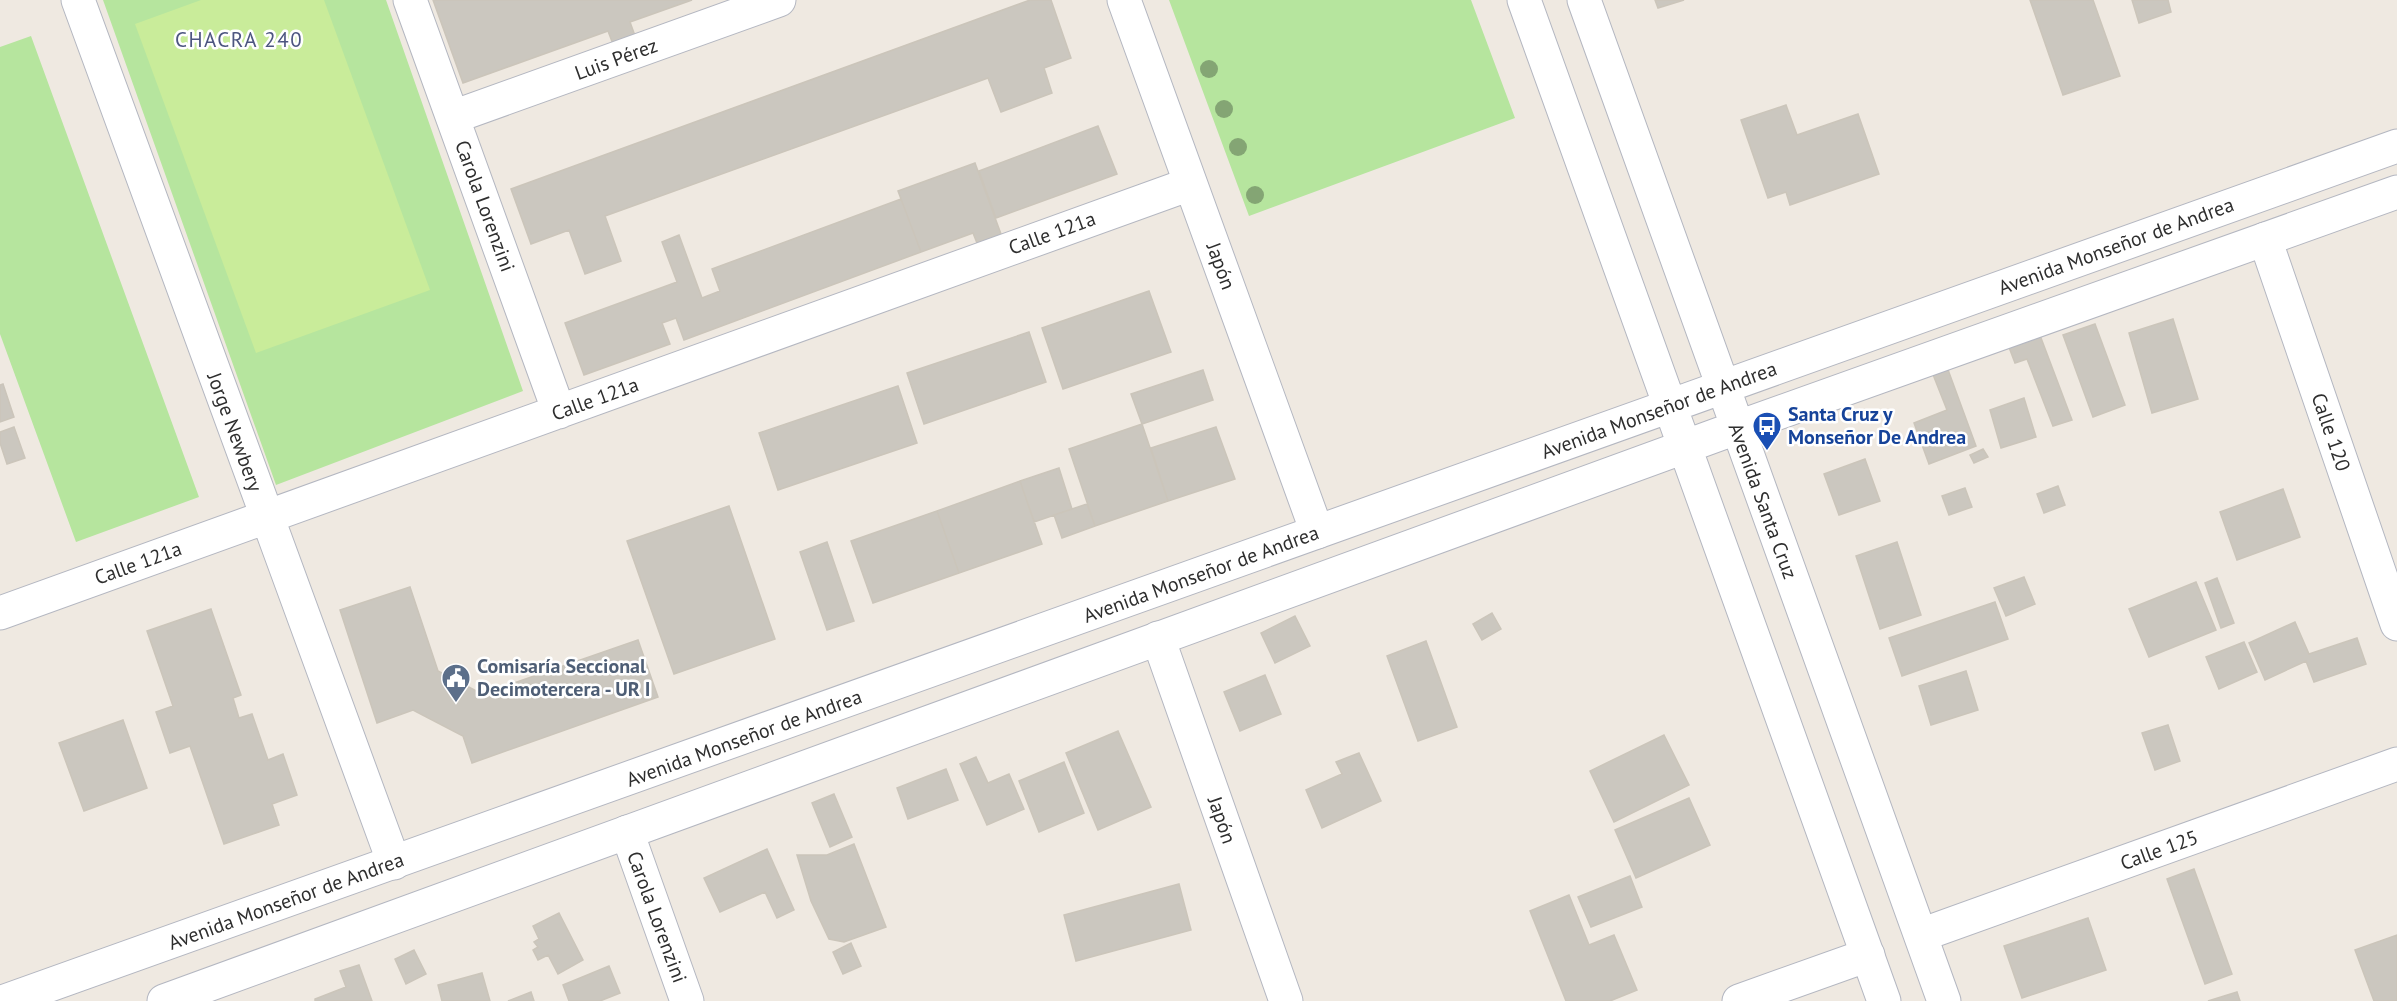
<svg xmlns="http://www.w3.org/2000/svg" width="2397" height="1001" font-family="'PT Sans',sans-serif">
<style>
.green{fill:#b6e59e}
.pitch{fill:#c9ec9a}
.building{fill:#cbc7bf;stroke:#cbc5ba;stroke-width:1.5}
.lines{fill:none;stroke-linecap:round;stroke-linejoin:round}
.street-casing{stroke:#b4b7c1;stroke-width:35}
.secondary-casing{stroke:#b4b7c1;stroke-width:35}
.street{stroke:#fff;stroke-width:33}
.secondary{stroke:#fff;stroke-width:33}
.tree{fill:#84a574}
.labels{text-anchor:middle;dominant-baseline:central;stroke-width:5;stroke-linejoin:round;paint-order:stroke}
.street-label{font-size:20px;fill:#2e2e2e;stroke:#fff}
.transit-label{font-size:20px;font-weight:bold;fill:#164399;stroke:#fff;text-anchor:start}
.service-label{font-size:20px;font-weight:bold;fill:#4e5e75;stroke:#fff;text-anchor:start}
.neighbourhood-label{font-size:21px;letter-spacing:1.5px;fill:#4d5680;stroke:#fff}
</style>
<rect width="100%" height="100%" fill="#efe9e1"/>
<!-- green -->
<path class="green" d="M103,0H386L523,391L276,485Z
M1169,0H1471L1515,118L1249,216Z
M31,36L199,497L76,542L0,334V47Z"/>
<!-- pitch -->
<path class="pitch" d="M201,0H324L430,290L256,353L135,24Z"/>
<!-- building -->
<path class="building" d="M433,0H692L630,22L638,44L616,52L608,31L463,83Z
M1030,0H1051L1071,58L1044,68L1052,93L1001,112L988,78L605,216L621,261L585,274L569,230L531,244L511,189Z
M1655,0H1684L1658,8Z
M2030,0H2093L2120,76L2063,95Z
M2132,0H2168L2171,12L2139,23Z
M1786,105L1797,135L1858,114L1879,174L1790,205L1786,192L1768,198L1741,120Z
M1098,126L1117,174L996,218L979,171Z
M975,163L1001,234L977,243L973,233L921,252L898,191Z
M901,199L921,252L684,340L676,318L662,323L670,344L584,375L565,323L677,282L662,242L679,235L702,298L720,291L712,269Z
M1149,291L1171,352L1063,389L1042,328Z
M2173,319L2198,399L2152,413L2129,333Z
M2095,324L2125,405L2093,417L2063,335Z
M2038,330L2072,420L2053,426L2027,359L2015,363L2007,342Z
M1029,332L1046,382L924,424L907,373Z
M1947,367L1976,446L1929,464L1914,423L1947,410L1932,372Z
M1203,370L1213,400L1142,424L1131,394Z
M3,384L14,417L0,422V385Z
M898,386L917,443L778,490L759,433Z
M2024,398L2036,437L2001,448L1990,410Z
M1142,424L1168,501L1095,526L1069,449Z
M14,427L25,458L7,464L0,443V432Z
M1216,427L1235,479L1168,501L1151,448Z
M1983,449L1988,457L1974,463L1970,455Z
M1865,459L1880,501L1839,515L1824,474Z
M1059,468L1072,509L1034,522L1020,481Z
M1020,481L1042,544L959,573L937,511Z
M2058,486L2065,505L2044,513L2037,494Z
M1965,488L1972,507L1949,515L1942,496Z
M2283,489L2300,537L2237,560L2220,512Z
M1087,504L1095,526L1062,538L1054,515Z
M729,506L775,639L674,674L627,541Z
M937,511L959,573L873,603L851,541Z
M827,542L854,621L827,630L800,552Z
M1897,542L1921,615L1880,629L1856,556Z
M2024,577L2035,604L2006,616L1994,588Z
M2217,578L2234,623L2221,628L2205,583Z
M2196,582L2216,630L2149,657L2129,609Z
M410,587L438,671L482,694L638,640L658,697L472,763L463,736L413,710L377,723L340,610Z
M1995,602L2008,639L1902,676L1889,638Z
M211,609L241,695L233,698L239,718L252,714L268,760L283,754L297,795L272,804L279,825L224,844L190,746L170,753L156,712L173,706L147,631Z
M1492,613L1501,629L1482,640L1473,624Z
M1295,616L1310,646L1275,663L1261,633Z
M2295,622L2309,654L2357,638L2366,664L2314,682L2306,661L2265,680L2249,643Z
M1426,641L1457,727L1418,741L1387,656Z
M2244,642L2257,672L2219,689L2206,657Z
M1966,671L1978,710L1931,725L1919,686Z
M1265,675L1281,714L1240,731L1224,692Z
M123,720L147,788L84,811L59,743Z
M2168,725L2180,761L2155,770L2142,733Z
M1118,731L1151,807L1098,830L1066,753Z
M1664,735L1689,785L1614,822L1590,771Z
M1359,753L1381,801L1322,828L1306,790L1342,774L1336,762Z
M976,757L988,783L1009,774L1024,809L987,825L960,764Z
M1064,762L1084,813L1039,832L1019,781Z
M946,769L958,800L908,819L897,788Z
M834,794L852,837L830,847L812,803Z
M1689,798L1710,845L1636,878L1615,830Z
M854,844L886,927L844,942L829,939L811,901L797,855H827Z
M767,849L794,910L777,918L765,892L720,912L704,878Z
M2194,869L2232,974L2205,984L2167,879Z
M1630,876L1642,907L1591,927L1578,897Z
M1179,884L1191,930L1076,961L1064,915Z
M1569,895L1589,945L1614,935L1637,990L1610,1001H1566L1530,911Z
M559,913L583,960L558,974L548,955L538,960L533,950L538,947L534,942L539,939L533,926Z
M2088,918L2106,970L2022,998L2004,946Z
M2397,935V1001H2374L2355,950Z
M851,943L861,966L843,974L833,952Z
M414,950L426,974L406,984L395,959Z
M359,965L372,1001H315V999L346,987L340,971Z
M609,966L620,993L600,1001H569L563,985Z
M482,973L490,1001H442L438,985Z
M531,992L534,1001H508Z
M2237,992L2240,1001H2208Z"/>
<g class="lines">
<!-- street casing -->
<g class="street-casing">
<path id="street" d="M78,0L394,863
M410,0L559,412
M1124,0L1317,532
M453,117L779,0
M2265,239L2397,624
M0,613L1190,184
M1158,638L1286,1001
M627,832L687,1001
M1921,935L2397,764
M1739,1001L1868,955"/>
</g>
<!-- secondary casing -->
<g class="secondary-casing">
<path id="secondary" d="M1524,0L1884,1001
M1584,0L1944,1001
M5,1001L2397,146
M164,1001L1736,428L2397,192"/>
</g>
<!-- street -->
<use href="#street" class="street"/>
<!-- secondary -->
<use href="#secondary" class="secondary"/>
</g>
<!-- trees -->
<g class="tree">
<circle cx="1209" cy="69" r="9"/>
<circle cx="1224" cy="109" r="9"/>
<circle cx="1238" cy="147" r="9"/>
<circle cx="1255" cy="195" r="9"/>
</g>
<!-- icons -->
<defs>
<g id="bus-pin" transform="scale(1.5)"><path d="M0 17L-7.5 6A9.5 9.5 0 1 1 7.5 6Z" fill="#1a4fb4" stroke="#fff"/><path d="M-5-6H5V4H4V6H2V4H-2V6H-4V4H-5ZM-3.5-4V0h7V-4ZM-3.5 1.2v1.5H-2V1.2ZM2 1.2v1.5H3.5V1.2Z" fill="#fff"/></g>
<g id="civic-pin" transform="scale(1.5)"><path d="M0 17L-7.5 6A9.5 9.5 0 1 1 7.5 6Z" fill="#5c6f8a" stroke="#fff"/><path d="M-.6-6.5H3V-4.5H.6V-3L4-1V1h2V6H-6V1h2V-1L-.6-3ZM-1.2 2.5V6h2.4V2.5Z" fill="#fff"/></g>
</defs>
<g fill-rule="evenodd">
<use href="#bus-pin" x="1767" y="426"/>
<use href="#civic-pin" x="456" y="678"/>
</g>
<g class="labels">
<!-- street labels -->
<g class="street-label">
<text transform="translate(616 59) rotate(-20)">Luis Pérez</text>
<text transform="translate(485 206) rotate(70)">Carola Lorenzini</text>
<text transform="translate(1052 233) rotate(-20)">Calle 121a</text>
<text transform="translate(2116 246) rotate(-20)">Avenida Monseñor de Andrea</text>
<text transform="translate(1221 266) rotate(70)">Japón</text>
<text transform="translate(595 399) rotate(-20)">Calle 121a</text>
<text transform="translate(1659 410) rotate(-20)">Avenida Monseñor de Andrea</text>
<text transform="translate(235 432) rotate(70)">Jorge Newbery</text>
<text transform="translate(2331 432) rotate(71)">Calle 120</text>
<text transform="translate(1763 501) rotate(70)">Avenida Santa Cruz</text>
<text transform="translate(138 563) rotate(-20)">Calle 121a</text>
<text transform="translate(1201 574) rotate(-20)">Avenida Monseñor de Andrea</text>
<text transform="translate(744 738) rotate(-20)">Avenida Monseñor de Andrea</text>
<text transform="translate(1222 820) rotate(71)">Japón</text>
<text transform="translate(2159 850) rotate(-20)">Calle 125</text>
<text transform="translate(286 901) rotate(-20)">Avenida Monseñor de Andrea</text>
<text transform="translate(657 917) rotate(70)">Carola Lorenzini</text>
</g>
<!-- transit labels -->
<g class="transit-label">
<text x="1788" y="414">Santa Cruz y<tspan x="1788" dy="23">Monseñor De Andrea</tspan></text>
</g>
<!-- service labels -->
<g class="service-label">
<text x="477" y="666">Comisaría Seccional<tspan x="477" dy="23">Decimotercera - UR I</tspan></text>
</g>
<!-- neighbourhood labels -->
<g class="neighbourhood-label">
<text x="239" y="39">CHACRA 240</text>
</g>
</g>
</svg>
